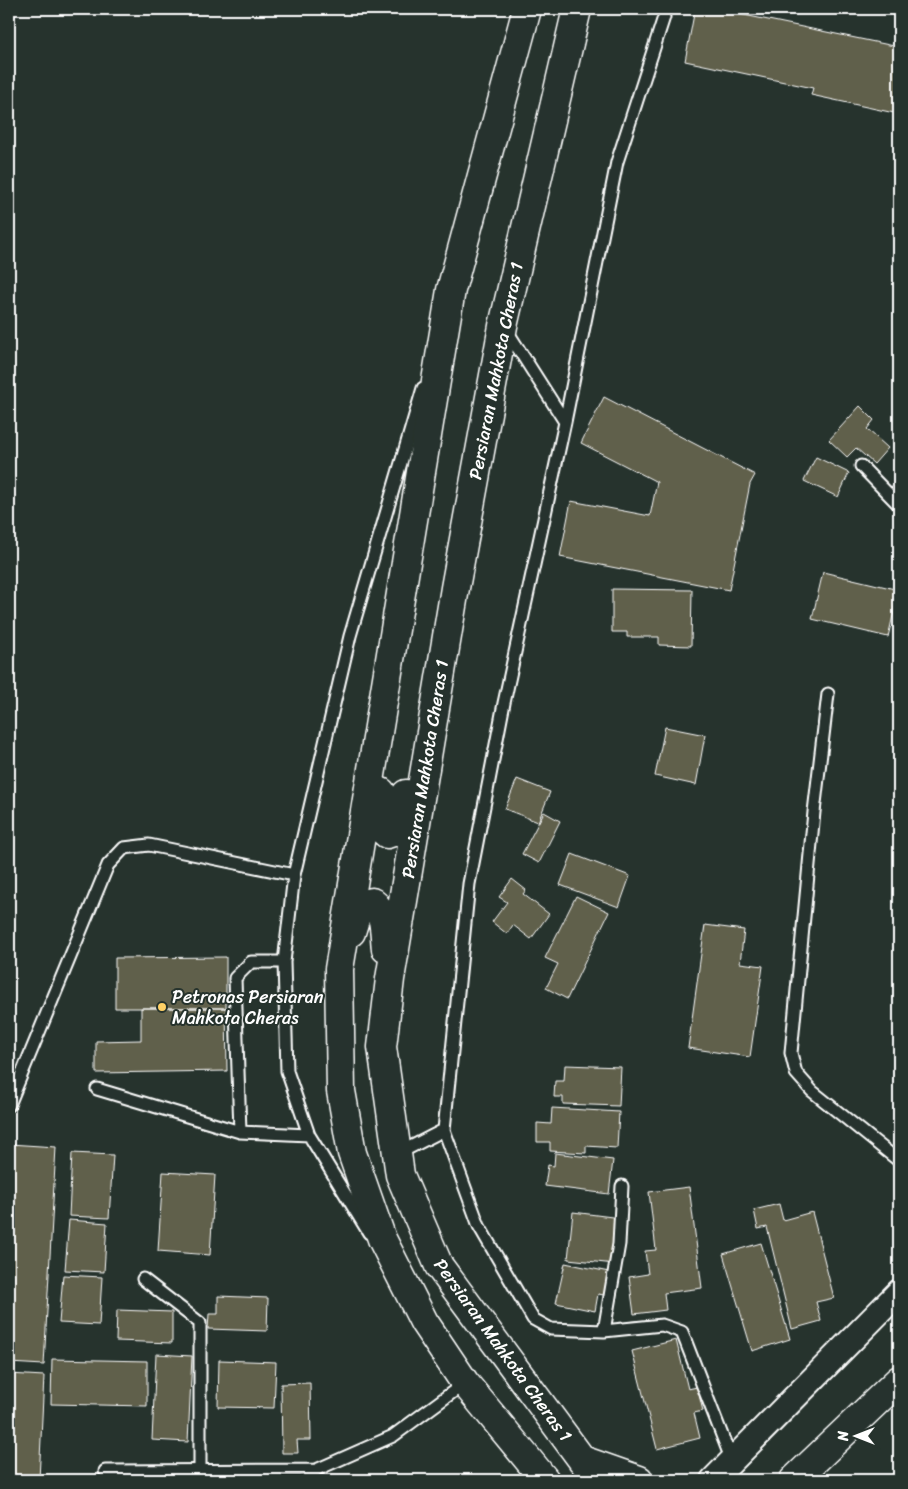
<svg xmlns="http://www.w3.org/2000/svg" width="908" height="1489" font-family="Sriracha,sans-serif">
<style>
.building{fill:#61604b;stroke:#fff}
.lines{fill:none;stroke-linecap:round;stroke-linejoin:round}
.lane-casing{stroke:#fff;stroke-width:15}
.street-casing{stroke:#fff;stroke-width:28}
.secondary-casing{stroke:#fff;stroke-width:31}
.highway-casing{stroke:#fff;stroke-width:31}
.lane{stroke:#26332d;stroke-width:11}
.street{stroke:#26332d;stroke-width:24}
.secondary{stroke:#26332d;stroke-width:28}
.highway{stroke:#26332d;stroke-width:28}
.poi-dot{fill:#ffd166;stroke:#26332d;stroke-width:2}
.labels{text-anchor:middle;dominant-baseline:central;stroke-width:4;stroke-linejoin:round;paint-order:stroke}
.street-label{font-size:18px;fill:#fff;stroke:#26332d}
.poi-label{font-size:18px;fill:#fff;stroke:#26332d;text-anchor:start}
</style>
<rect width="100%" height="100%" fill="#26332d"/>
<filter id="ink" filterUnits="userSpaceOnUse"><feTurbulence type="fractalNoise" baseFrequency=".02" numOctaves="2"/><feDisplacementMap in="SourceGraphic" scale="10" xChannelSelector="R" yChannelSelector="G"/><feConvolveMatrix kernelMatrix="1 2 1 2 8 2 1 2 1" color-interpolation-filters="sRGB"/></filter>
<g filter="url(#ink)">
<!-- building -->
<path class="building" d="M695,9H715L899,47V114L811,95L813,88L685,61Z
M604,397L755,475L750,484L729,590L560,557L571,501L650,516L657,482L581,443Z
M860,406L874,420L867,429L888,448L874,464L856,448L847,457L829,440Z
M816,457L849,473L838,497L804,481Z
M823,572L899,590L888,637L812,619Z
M612,589L692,590L691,646L659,645V637H627V632H612Z
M665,727L705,735L696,785L655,776Z
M517,779L550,792L538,822L505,809Z
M544,812L560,821L539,863L522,854Z
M572,854L630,876L619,907L560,885Z
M512,879L526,890L523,894L549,914L531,939L513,925L507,934L492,922L507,902L499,897Z
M576,896L609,912L567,999L546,988L558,964L545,958Z
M705,925L744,930L740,963L763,966L750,1057L688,1048Z
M226,957V1008H115V958Z
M141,1008H226L227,1071L96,1073V1041L141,1040Z
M565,1065L621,1067L619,1106L563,1104V1097H554L555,1081H564Z
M552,1108L619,1112L617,1148L586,1146V1153L550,1151V1142H537V1123L551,1124Z
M9,1144L56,1147L44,1365L9,1363Z
M72,1153L113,1155L109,1218L69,1216Z
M555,1153L613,1160L609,1194L545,1186L548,1165L554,1166Z
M163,1172L215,1175L210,1255L158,1251Z
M689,1187L702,1288L664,1293L666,1310L634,1314L629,1277L648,1274L645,1251L656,1250L649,1192Z
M779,1204L783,1220L812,1212L834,1298L816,1302L821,1321L792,1329L767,1227L758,1229L754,1210Z
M573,1212L620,1218L615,1264L568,1259Z
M69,1220L107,1223L104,1272L65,1270Z
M761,1243L790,1339L752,1351L723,1254Z
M565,1263L609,1272L604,1295L598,1294L595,1311L556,1303Z
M63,1275L102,1277L99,1325L59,1323Z
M218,1296L268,1298L267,1331L208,1329L209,1314H218Z
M117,1310L172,1312V1343L116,1341Z
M676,1340L688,1389L697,1387L703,1411L694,1413L700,1438L657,1449L632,1351Z
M156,1354L192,1356L188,1442L152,1440Z
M52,1359L147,1361V1406L51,1404Z
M219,1360L276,1362L274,1408L218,1407Z
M9,1374L44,1376L39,1480H9Z
M310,1383L311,1440H297L298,1453H282L281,1384Z"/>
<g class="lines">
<!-- lane casing -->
<g class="lane-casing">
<path id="lane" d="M664,17L617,162L565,422L504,703L469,884L444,1130L479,1226L533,1319L551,1329L604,1331L662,1325L682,1332L732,1461
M507,331L565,422
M861,466L899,505
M828,694L814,812L791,1053L796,1073L812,1091L899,1161
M97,1089L240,1132L309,1135
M9,1105L108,865L124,848L149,845L294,875
M240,1132L235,978L251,962H284
M397,1154L444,1130
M369,1233L309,1135L287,1071L284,962L294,875L350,636L423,388
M143,1279L200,1323V1471
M604,1331L619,1244L622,1186
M105,1471L316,1470L393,1436L465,1383"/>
</g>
<!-- street casing -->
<g class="street-casing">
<path id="street" d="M713,1480L899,1292"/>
</g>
<!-- secondary casing -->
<g class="secondary-casing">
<path id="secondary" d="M527,9L451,290L339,969L341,1091L352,1153L382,1239L424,1322L465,1383L545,1480
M577,9L503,326L455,588L390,979L382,1047L400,1175L439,1266L597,1480
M381,792C380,806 374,825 387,834L393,832L401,817L406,794
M351,932C356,918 356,906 372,902C386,912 384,933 386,949
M582,1460L639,1480"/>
</g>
<!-- highway casing -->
<g class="highway-casing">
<path id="highway" d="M794,1480L899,1380"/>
</g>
<!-- lane -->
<use href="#lane" class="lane"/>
<!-- street -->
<use href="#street" class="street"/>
<!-- secondary -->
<use href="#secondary" class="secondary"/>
<!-- highway -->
<use href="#highway" class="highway"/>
</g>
</g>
<!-- markers -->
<circle class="poi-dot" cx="162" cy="1007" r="5"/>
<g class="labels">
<!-- street labels -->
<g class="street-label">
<text transform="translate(496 371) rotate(-79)">Persiaran Mahkota Cheras 1</text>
<text transform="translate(425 769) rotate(-81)">Persiaran Mahkota Cheras 1</text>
<text transform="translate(503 1350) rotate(54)">Persiaran Mahkota Cheras 1</text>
</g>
<!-- poi labels -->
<g class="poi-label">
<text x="172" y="997">Petronas Persiaran<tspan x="172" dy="21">Mahkota Cheras</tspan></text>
</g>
</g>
<!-- margin -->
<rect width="908" height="1489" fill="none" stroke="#26332d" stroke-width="30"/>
<rect x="15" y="15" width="878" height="1459" fill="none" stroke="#fff" stroke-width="2" filter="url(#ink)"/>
<!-- north arrow -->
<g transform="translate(856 1436) rotate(270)" stroke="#26332d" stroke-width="4" paint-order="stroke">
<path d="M0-4L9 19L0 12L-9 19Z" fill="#ffffff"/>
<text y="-8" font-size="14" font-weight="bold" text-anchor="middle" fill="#ffffff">N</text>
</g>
</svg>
